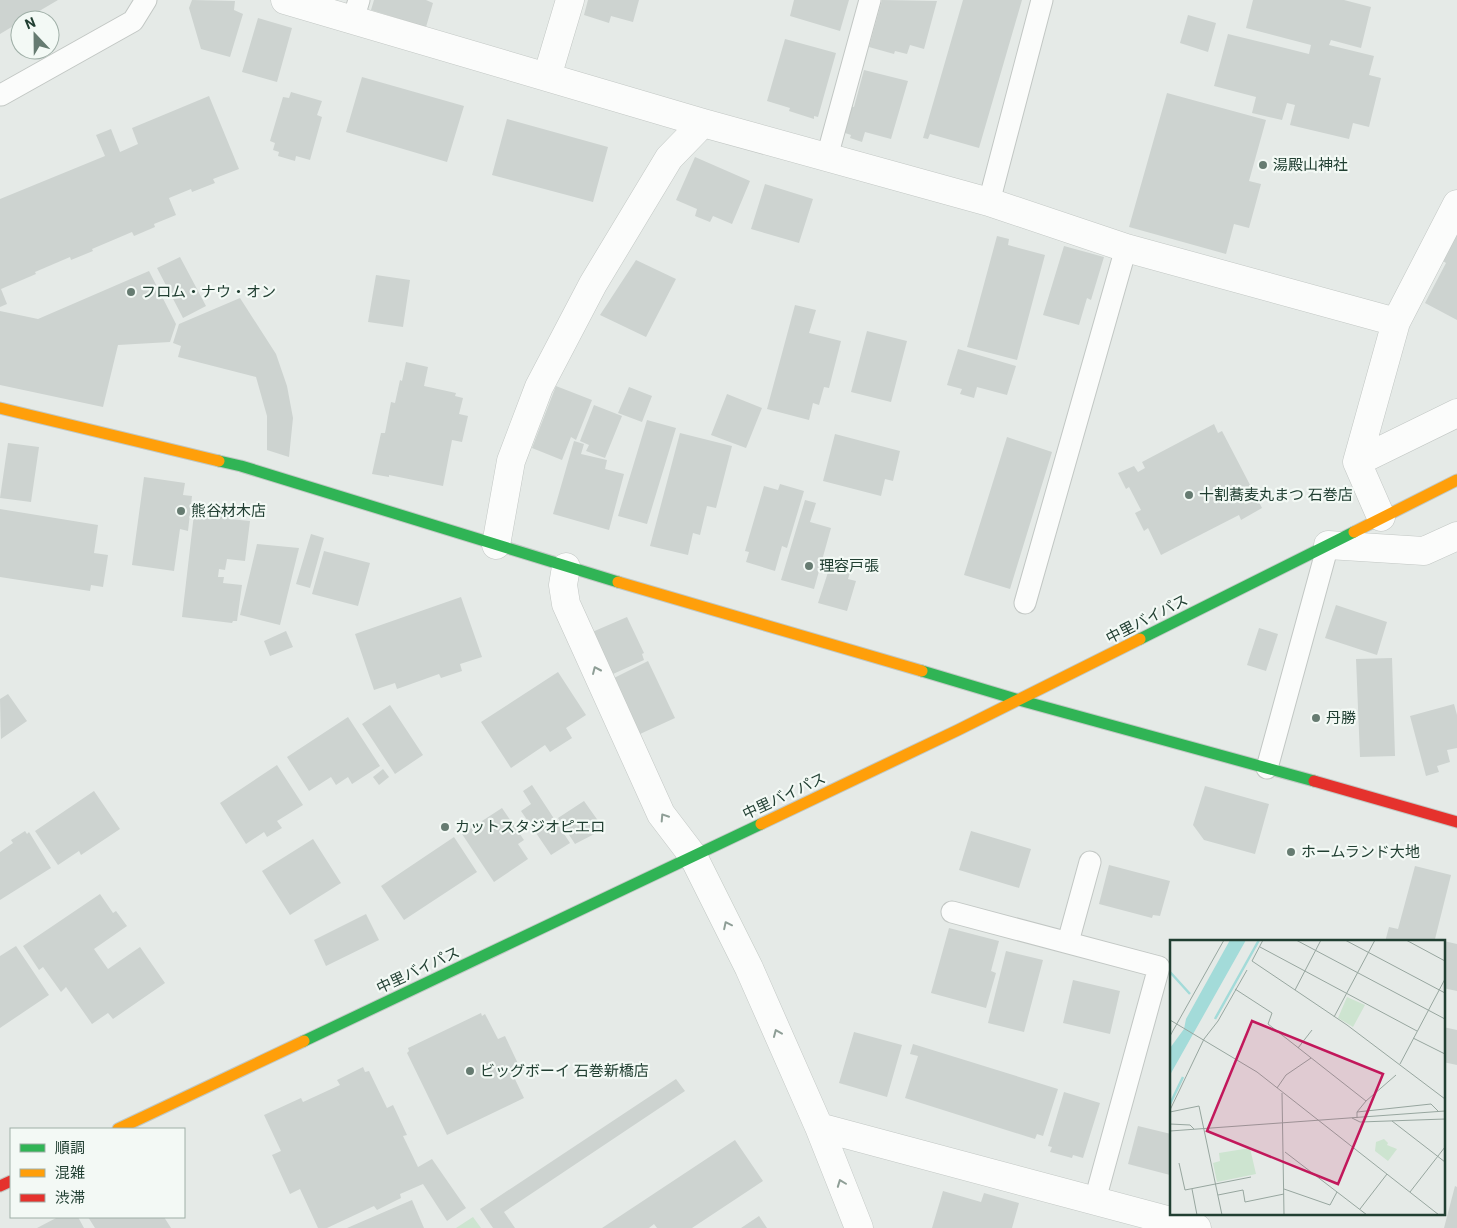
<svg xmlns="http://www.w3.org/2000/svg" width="1457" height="1228" font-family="Roboto,'Noto Sans JP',sans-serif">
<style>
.green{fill:#cde4d0}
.building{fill:#cdd3d0}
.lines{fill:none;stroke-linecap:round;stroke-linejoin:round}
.lane-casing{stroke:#c2c7c4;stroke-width:23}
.street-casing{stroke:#c2c7c4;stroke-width:29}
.fast-casing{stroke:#c0c8c4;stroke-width:13}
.slow-casing{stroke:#c0c8c4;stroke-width:13}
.jam-casing{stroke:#c0c8c4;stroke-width:13}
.lane{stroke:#fbfcfb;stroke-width:21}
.street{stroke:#fbfcfb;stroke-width:28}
.fast{stroke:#30b455;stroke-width:11}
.slow{stroke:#ff9f0a;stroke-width:11}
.jam{stroke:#e5322d;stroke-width:11}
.oneway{stroke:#8e9e96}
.poi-dot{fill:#667b71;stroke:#f3f9f5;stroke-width:2}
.labels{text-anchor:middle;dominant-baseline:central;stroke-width:4.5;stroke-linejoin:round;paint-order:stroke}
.poi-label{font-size:15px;fill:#213f32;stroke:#f3f9f5;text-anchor:start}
.street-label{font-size:15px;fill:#213f32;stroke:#f3f9f5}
.inset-river{fill:none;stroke:#a3dbd9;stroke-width:2.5}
.inset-road{fill:none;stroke:#97a69f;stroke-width:1}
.view{fill:#c2185b;fill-opacity:0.15;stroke:#c2185b;stroke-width:2.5}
.inset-edge{fill:none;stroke:#213f32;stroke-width:2.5}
</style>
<rect width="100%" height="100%" fill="#e5eae7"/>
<!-- green -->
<path class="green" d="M473,1217L481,1228H456Z"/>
<!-- building -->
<path class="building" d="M0,0H58L24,20H20V22L0,34Z
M192,0L235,1L234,10L243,14L230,57L201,49L189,8Z
M374,0H426L433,3L426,27L371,10Z
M588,0H639L633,22L611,16L609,23L584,15Z
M794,0H849L840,31L790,16Z
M882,0L937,1L924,49L910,45L907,54L895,51L894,54L869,47Z
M963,0H1022L979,148L930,134L928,139L923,138Z
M1253,0H1344L1371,7L1361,48L1331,40L1329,45L1374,56L1369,75L1381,78L1369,127L1353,123L1349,139L1290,125L1295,105L1287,103L1282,120L1252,113L1256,97L1214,86L1228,34L1309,54L1311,45L1246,28Z
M1188,15L1216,23L1208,52L1180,43Z
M258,18L292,28L277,82L242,72Z
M785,39L836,53L818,117L814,116V119L789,111L790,108L767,101Z
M864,70L908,81L891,139L865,132L862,142L850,138L851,135L842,132L849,106L854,107Z
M362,77L464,106L447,162L346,132Z
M291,92L322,101L317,115L322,117L310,160L296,156L295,161L278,156L279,152L273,150L275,143L270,141L283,97L289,98Z
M1167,93L1266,120L1249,181L1261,184L1249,228L1234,224L1226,254L1129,227Z
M209,96L239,169L213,179L215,183L192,192L191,189L169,198L176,215L154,224L155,227L134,236L132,232L92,249L93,251L71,260L70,257L35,272L36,274L1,289L7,304L0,307V199L105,156L96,135L111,129L120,152L138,144L132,128Z
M507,119L608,147L593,202L492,175Z
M695,157L750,181L732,224L713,216L710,222L695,216L697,209L676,200Z
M765,184L813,199L799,243L751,229Z
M1457,234V320L1425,303L1446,263L1443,261Z
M997,236L1009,239L1008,245L1045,255L1017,360L967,347Z
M1064,246L1104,257L1091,300L1087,298L1079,325L1043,315Z
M180,257L206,306L183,318L157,268Z
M636,260L676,279L646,337L600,315Z
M149,271L176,324L170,342L118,345L103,407L0,385V311L38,319Z
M376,275L410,280L403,327L368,322Z
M240,298L276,354L287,386L293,418L289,457L267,450V416L256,377L178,357L181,346L173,343L179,324Z
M795,305L816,310L809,333L841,341L829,388L824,387L819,405L813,403L809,420L767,409Z
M867,331L907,341L891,402L851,392Z
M958,349L1016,366L1007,395L977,387L974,398L960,394L962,389L947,385Z
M406,362L428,367L424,386L456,393L455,396L463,398L459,414L468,416L462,442L452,440L443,486L389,475V477L372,474L381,433H385L391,402L395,403L400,380L402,381Z
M556,386L592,400L576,440L571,437L562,460L532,448Z
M629,387L652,396L642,422L618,413Z
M727,394L762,408L746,448L711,435Z
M594,405L622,416L605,458L586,451L589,445L580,441Z
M647,420L676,428L647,524L618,516Z
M1214,424L1218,433L1222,431L1262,508L1241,520L1239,515L1161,555L1148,528L1144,531L1135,513L1141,510L1129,487L1126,489L1118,473L1134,466L1138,472L1145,468L1142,462Z
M680,433L732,446L716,508L707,506L700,535L693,533L688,555L650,546Z
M835,434L900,451L893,481L885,479L881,496L823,481Z
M1007,437L1052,452L1010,589L964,575Z
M574,441L584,444L581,454L607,460L605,469L624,474L609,530L553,514Z
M8,443L39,447L31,502L0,498Z
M144,477L185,483L183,495L192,496L188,531L180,529L174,571L132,565Z
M780,484L804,491L787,548L782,546L775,571L746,562L749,552L745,551L764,486L778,490Z
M805,500L816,503L810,522L831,528L814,589L781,580Z
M0,509L98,525L94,553L108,555L103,587L91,585L90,591L0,577Z
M208,510L230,513L229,519L250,521L245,561L227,559L225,570L219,569L218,577H224L223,583L242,585L237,621H233L232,623L182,617L194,514L207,516Z
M311,534L324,538L310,588L296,584Z
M257,544L299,548L280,625L240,615Z
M324,551L370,563L358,606L312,594Z
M831,563L851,569L848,579L856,581L847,611L818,603Z
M461,597L482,657L460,664L462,671L441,678L439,674L397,689L395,683L374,690L355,634Z
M1336,605L1387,622L1377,655L1325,638Z
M627,617L644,653L642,654L644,660L613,674L590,633Z
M1259,628L1278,634L1266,671L1247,665Z
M286,631L293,647L270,656L264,641Z
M1392,658L1395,756L1360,757L1356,659Z
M648,661L675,718L640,734L614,678Z
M558,672L586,715L566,728L572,738L550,752L545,745L511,768L481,722Z
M8,694L27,721L1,739L0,699Z
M1454,704L1457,715V748L1447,750L1450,762L1437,766L1439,772L1426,776L1410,716Z
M390,705L423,755L395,774L362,724Z
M348,717L380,766L352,784L348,777L336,785L331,777L309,791L287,757Z
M277,765L303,805L277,821L282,828L267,837L264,832L246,844L220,803Z
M383,769L389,777L379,785L373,777Z
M532,785L570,843L551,855L521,811L531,804L523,791Z
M1205,786L1269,804L1255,854L1204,840L1193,825Z
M94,791L120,829L81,855L79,851L58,865L35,831Z
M584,801L604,829L575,844L558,818Z
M502,808L524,840L518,844L528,859L494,882L462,834Z
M25,831L27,834L29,832L51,868L0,900V852L13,843L11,840Z
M971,831L1031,849L1019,888L959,870Z
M454,837L477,872L404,920L381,886Z
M313,839L341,883L290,915L262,871Z
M1109,865L1170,881L1160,916L1153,915L1152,918L1099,904Z
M1415,866L1451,875L1435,939L1457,944V991L1443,988V942H1385L1389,927L1398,929Z
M100,894L113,913L116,911L127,926L94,949L108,969L140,947L165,983L113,1019L108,1013L92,1024L66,987L61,992L43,967L39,970L23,946Z
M366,914L379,940L326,966L314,940Z
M949,928L999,941L991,971L996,973L986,1008L931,993Z
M16,946L49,995L0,1028V956Z
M1006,951L1043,960L1024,1032L988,1023Z
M1073,980L1120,991L1110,1034L1063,1023Z
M481,1013L482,1016L485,1014L498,1039L505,1036L521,1070L513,1075L524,1098L447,1135L407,1053L409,1051L408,1048Z
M1443,1027L1457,1030V1065L1443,1062Z
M854,1032L902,1045L887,1097L839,1083Z
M913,1044L1058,1089L1043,1136L1037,1134L1035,1139L905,1098L918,1056L910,1054Z
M363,1067L365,1072L369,1071L387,1108L393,1105L407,1135L403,1136L418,1167L432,1159L466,1208L447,1221L423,1184L400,1194L401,1198L377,1210L374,1206L327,1228H318L300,1189L290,1194L272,1155L281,1151L264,1115L301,1098L303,1102L340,1085L337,1080Z
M676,1079L685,1091L504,1212L515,1228H493L480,1209Z
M1064,1092L1100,1103L1083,1158L1073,1155L1072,1158L1050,1152L1052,1147L1048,1146Z
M1138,1126L1171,1134L1170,1175L1128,1164Z
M735,1140L763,1181L692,1228H657L654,1224L649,1228H602Z
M1455,1186L1457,1187V1228H1444Z
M943,1191L981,1202L984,1193L1019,1203L1012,1228H932Z
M412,1200L424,1228H347Z
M759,1216L767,1228H741Z
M58,1217H78L84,1228H37Z
M88,1217H164L171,1228H95Z"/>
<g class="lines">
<!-- lane casing -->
<g class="lane-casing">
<path id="lane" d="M353,20L359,0
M1,95L133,21L146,0
M827,157L870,0
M989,202L1042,0
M1025,603L1126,248
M1267,768L1328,545
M952,912L1159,967L1095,1200
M1068,942L1090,862"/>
</g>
<!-- street casing -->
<g class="street-casing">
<path id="street" d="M285,0L703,123L989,202L1126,248L1396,322L1357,462L1381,517
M547,77L570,0
M1396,322L1457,204
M1357,462L1457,413
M496,545L511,461L539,387L593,284L669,158L703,123
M1328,545L1424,551L1457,536
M566,567L563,585L566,604L661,814L693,856L749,968L819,1127L859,1228
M819,1127L1197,1228"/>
</g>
<!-- fast casing -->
<g class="fast-casing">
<path id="fast" d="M219,461L241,466L618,582
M1140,639L1354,532
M922,671L1019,700L1314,781
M304,1041L761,824"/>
</g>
<!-- slow casing -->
<g class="slow-casing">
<path id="slow" d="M0,408L219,461
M1354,532L1457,480
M618,582L922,671
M761,824L958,730L1140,639
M118,1129L304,1041"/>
</g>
<!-- jam casing -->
<g class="jam-casing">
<path id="jam" d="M1314,781L1457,822
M0,1186L11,1181"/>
</g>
<!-- lane -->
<use href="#lane" class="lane"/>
<!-- street -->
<use href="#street" class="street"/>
<!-- fast -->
<use href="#fast" class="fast"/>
<!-- slow -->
<use href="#slow" class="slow"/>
<!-- jam -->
<use href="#jam" class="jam"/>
</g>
<!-- one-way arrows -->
<defs><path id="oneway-chevron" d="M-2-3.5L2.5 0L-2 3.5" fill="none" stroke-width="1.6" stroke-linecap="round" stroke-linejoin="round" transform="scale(1.25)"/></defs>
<g class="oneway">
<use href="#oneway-chevron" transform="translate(596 670) rotate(-114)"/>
<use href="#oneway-chevron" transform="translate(664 817) rotate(-123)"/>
<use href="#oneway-chevron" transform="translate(727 925) rotate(-116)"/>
<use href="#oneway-chevron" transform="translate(777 1033) rotate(-113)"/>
<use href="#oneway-chevron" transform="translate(841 1183) rotate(-111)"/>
</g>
<!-- markers -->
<g class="poi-dot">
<circle cx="1263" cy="165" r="5"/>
<circle cx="131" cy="292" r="5"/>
<circle cx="1189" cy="495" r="5"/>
<circle cx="181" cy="511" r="5"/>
<circle cx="809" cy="566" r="5"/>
<circle cx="1316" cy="718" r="5"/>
<circle cx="445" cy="827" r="5"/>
<circle cx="1291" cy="852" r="5"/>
<circle cx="470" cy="1071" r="5"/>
</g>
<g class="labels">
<!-- poi labels -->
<g class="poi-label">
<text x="1273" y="165">湯殿山神社</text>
<text x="141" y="292">フロム・ナウ・オン</text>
<text x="1199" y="495">十割蕎麦丸まつ 石巻店</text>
<text x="191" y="511">熊谷材木店</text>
<text x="819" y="566">理容戸張</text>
<text x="1326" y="718">丹勝</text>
<text x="455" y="827">カットスタジオピエロ</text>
<text x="1301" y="852">ホームランド大地</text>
<text x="480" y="1071">ビッグボーイ 石巻新橋店</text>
</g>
<!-- street labels -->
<g class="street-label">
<text transform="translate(1147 619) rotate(-27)">中里バイパス</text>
<text transform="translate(784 796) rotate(-25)">中里バイパス</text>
<text transform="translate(418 970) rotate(-25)">中里バイパス</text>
</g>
</g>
<!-- overview -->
<g transform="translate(1170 940)">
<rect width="275" height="275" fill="#e5eae7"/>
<path d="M177,57L195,65L183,87L168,78ZM214,199L218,203L217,205L227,209L218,221L205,211L206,202ZM80,208L86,234L47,242L43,223L50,221L49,213Z" fill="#cde4d0"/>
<path d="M60,0H76L0,135V108L14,89L16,79Z" fill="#a3dbd9"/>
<path class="inset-river" d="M0,32L20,54M45,79L89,0M0,164L13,137"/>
<path class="inset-road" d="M93,0L82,21L177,85L275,159M126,0L275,79M175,0L275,53M236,0L275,21M90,7L247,91M65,49L102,73L98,84L196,161L187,172V178M125,50L151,0M164,77L205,0M0,80L87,132L269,275M0,96L54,0M243,98L275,114M128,108L142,90M230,124L275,39M107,148L116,135L141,118M112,153L114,275M196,161L226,135M0,170L34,99L48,81L77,30M0,172L29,166L52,275M187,172L261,164L269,172M182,178L190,182L275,179M222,181L275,222M0,184L20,185L24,189M0,191L275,171M115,212L197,275M9,223L15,250L81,237M22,249L27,275M114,249L160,265L167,252M240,252L275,207M48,255L73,250L75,262L114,254M190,269L217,234"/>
<path class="view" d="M82,81L213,134L168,244L37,191Z"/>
<rect width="275" height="275" class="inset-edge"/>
</g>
<!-- legend -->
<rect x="10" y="1128" width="175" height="90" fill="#f3f9f5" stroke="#9fafa7"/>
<rect x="20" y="1144" width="25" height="8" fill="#30b455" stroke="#9fafa7"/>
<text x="55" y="1153" font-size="15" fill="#213f32">順調</text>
<rect x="20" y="1169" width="25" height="8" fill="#ff9f0a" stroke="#9fafa7"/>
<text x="55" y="1178" font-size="15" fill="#213f32">混雑</text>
<rect x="20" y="1194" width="25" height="8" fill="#e5322d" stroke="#9fafa7"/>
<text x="55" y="1203" font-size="15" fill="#213f32">渋滞</text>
<!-- north arrow -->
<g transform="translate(35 35) rotate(338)"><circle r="24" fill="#f3f9f5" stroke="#9fafa7"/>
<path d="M0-4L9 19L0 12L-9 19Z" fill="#667b71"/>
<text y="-8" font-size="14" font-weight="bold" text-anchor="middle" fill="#213f32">N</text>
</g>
</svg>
